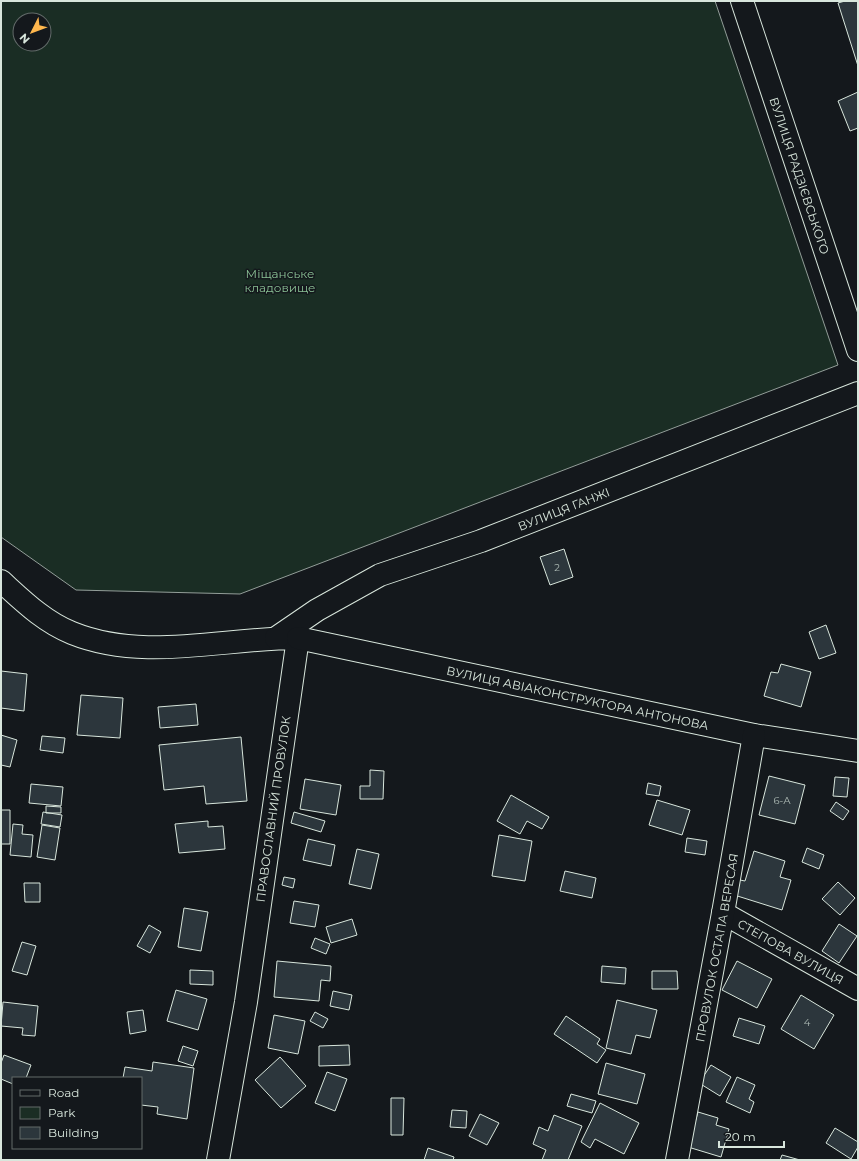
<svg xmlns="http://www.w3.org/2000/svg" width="859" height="1161" font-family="Montserrat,sans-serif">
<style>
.green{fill:#1a2d24;stroke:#939e99;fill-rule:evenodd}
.building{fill:#2c363c;stroke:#d8e6dc}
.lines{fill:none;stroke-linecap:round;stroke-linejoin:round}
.minor-casing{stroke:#d8e6dc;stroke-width:24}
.minor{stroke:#14181c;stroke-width:22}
.labels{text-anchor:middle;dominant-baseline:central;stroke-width:3;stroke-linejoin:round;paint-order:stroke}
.number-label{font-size:10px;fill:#adbab4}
.street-label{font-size:12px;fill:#d8e6dc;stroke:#14181c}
.park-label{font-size:12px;fill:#8ac095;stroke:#14181c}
</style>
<rect width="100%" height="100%" fill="#14181c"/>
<!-- green -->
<path class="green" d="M1,1H715L838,365L240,594L76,590L1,537ZM20,20H44V44H20Z"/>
<!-- building -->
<path class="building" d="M845,1H858V66L838,3Z
M858,92V128L850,131L838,101Z
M564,549L573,577L550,585L540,557Z
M826,625L836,653L819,659L809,632Z
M781,664L811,672L801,707L764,696L771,672L778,673Z
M1,671L27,674L24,711L1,708Z
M81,695L123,698L120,738L77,735Z
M196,704L198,725L160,728L158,707Z
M1,735L17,740L10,767L1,765Z
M42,736L65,738L63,753L40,750Z
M241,737L247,801L206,804L204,786L164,790L159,745Z
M370,770L384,771L383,799H360V786H370Z
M769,776L805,785L795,824L759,815Z
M835,777L849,778L847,797L833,796Z
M305,779L341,785L336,815L300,809Z
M648,783L661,786L659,796L646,794Z
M31,784L63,787L61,806L29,803Z
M511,795L549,817L542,829L527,821L520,834L497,821Z
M657,800L690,810L682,835L649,825Z
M836,802L849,811L843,820L830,811Z
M46,806L61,807V813H46Z
M1,810H10V844H1Z
M43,812L62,815L60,827L41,824Z
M294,812L325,821L321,832L291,823Z
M208,821V827L223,826L225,849L179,853L175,824Z
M13,824L23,825L22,834L33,835L31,857L10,855Z
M42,825L60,828L55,860L37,857Z
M499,835L532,841L525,881L492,876Z
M687,838L707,841L705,855L685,852Z
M308,839L335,845L331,866L303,860Z
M807,848L824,855L819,869L802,862Z
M357,849L379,854L371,889L349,884Z
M754,851L785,861L780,877L791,880L782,910L731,894L735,879L745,881Z
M565,871L596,878L592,898L560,891Z
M284,877L295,879L293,888L282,885Z
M838,882L855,898L840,915L822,899Z
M24,883H40V902H25Z
M294,901L319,905L315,927L290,923Z
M184,908L208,912L201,951L178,947Z
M352,919L357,935L331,943L326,927Z
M839,924L857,936L839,963L822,951Z
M149,925L161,932L150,953L137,946Z
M315,938L330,944L326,954L311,948Z
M22,942L36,946L27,975L12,971Z
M277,961L331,966L330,981L321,980L319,1001L274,997Z
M737,961L772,979L757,1008L722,990Z
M602,966L626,968L625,984L601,982Z
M190,970L213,971V985L190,984Z
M652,971H677L678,989H652Z
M176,990L207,999L198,1030L167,1021Z
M333,991L352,995L349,1010L330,1006Z
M801,995L834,1015L814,1049L781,1029Z
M617,1000L657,1010L650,1038L636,1035L631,1054L606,1048Z
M3,1002L38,1006L35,1036L22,1035L23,1028L1,1026Z
M143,1010L146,1031L130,1034L127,1012Z
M315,1012L328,1019L323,1028L310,1021Z
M274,1015L305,1021L298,1054L268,1048Z
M566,1016L600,1039L597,1044L606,1050L597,1063L554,1034Z
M739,1018L765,1026L759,1044L733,1036Z
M349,1045L350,1065L319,1066V1046Z
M183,1046L198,1051L193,1066L178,1061Z
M4,1055L31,1065L26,1078H13V1084L1,1079V1063Z
M280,1057L306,1086L281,1108L255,1080Z
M153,1062L194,1068L187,1119L157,1114L158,1107L141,1105V1078H123L125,1067L152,1071Z
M606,1063L645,1074L637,1104L598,1094Z
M711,1065L731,1077L720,1096L699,1083Z
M327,1072L347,1079L335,1111L315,1103Z
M737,1077L755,1085L749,1099L754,1102L750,1113L726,1102Z
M571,1094L596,1101L592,1113L567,1106Z
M391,1098H404L403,1135H391Z
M600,1103L639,1123L624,1154L595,1139L590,1148L581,1142Z
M452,1110L467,1111L466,1128L450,1127Z
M698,1112L718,1118L716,1125L729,1129L721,1157L688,1147Z
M480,1114L499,1123L487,1145L469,1136Z
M554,1115L582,1126L568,1160H542L546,1150L533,1144L539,1127L548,1131Z
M835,1128L858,1142V1147L851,1159L826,1143Z
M428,1148L454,1157L453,1160H424Z
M782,1155L800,1160H780Z"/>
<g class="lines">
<!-- minor casing -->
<g class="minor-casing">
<g id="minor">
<path id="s1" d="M742,1L858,350"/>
<path d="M1,581C22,600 44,622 72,633C144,662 222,638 298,638L246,1002L218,1160"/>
<path id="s2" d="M276,638L317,610L380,575L481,541L858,393"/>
<path id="s3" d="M298,638L754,735L858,751"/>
<path id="s4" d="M723,913L858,989"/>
<path id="s5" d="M677,1160L723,913L754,735"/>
</g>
</g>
<!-- minor -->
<use href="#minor" class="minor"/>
</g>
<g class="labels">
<!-- number labels -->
<g class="number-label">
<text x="557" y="567">2</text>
<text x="782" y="800">6-А</text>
<text x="807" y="1022">4</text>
</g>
<!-- street labels -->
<g class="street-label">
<text stroke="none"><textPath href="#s1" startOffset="184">ВУЛИЦЯ РАДЗІЄВСЬКОГО</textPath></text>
<text stroke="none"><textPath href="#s2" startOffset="317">ВУЛИЦЯ ГАНЖІ</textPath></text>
<text stroke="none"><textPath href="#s3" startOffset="286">ВУЛИЦЯ АВІАКОНСТРУКТОРА АНТОНОВА</textPath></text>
<text transform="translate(273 809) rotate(-82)">ПРАВОСЛАВНИЙ ПРОВУЛОК</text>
<text stroke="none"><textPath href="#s5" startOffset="216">ПРОВУЛОК ОСТАПА ВЕРЕСАЯ</textPath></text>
<text stroke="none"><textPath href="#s4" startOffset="78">СТЕПОВА ВУЛИЦЯ</textPath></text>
</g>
<!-- park labels -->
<g class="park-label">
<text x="280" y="273">Міщанське<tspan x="280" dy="14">кладовище</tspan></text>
</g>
</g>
<!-- border -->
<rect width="859" height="1161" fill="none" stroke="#d8e6dc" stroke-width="4"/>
<!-- legend -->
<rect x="12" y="1077" width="130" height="72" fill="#14181c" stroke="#626a69"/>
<rect x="20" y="1090" width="20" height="6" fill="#14181c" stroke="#626a69"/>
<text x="48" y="1097" font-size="12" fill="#d8e6dc">Road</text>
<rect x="20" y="1107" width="20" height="12" fill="#1a2d24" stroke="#626a69"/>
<text x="48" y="1117" font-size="12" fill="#d8e6dc">Park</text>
<rect x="20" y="1127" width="20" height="12" fill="#2c363c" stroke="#626a69"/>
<text x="48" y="1137" font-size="12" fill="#d8e6dc">Building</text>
<!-- north arrow -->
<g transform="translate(32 32) rotate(228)"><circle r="19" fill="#14181c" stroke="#626a69"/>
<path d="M0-3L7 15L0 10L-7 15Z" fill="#ffb74d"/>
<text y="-6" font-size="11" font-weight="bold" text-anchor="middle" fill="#d8e6dc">N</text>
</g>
<!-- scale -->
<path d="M719 1141v6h65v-6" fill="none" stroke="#d8e6dc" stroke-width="2"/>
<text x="725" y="1141" font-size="12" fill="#d8e6dc" stroke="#14181c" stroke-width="3" paint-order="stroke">20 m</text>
</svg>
